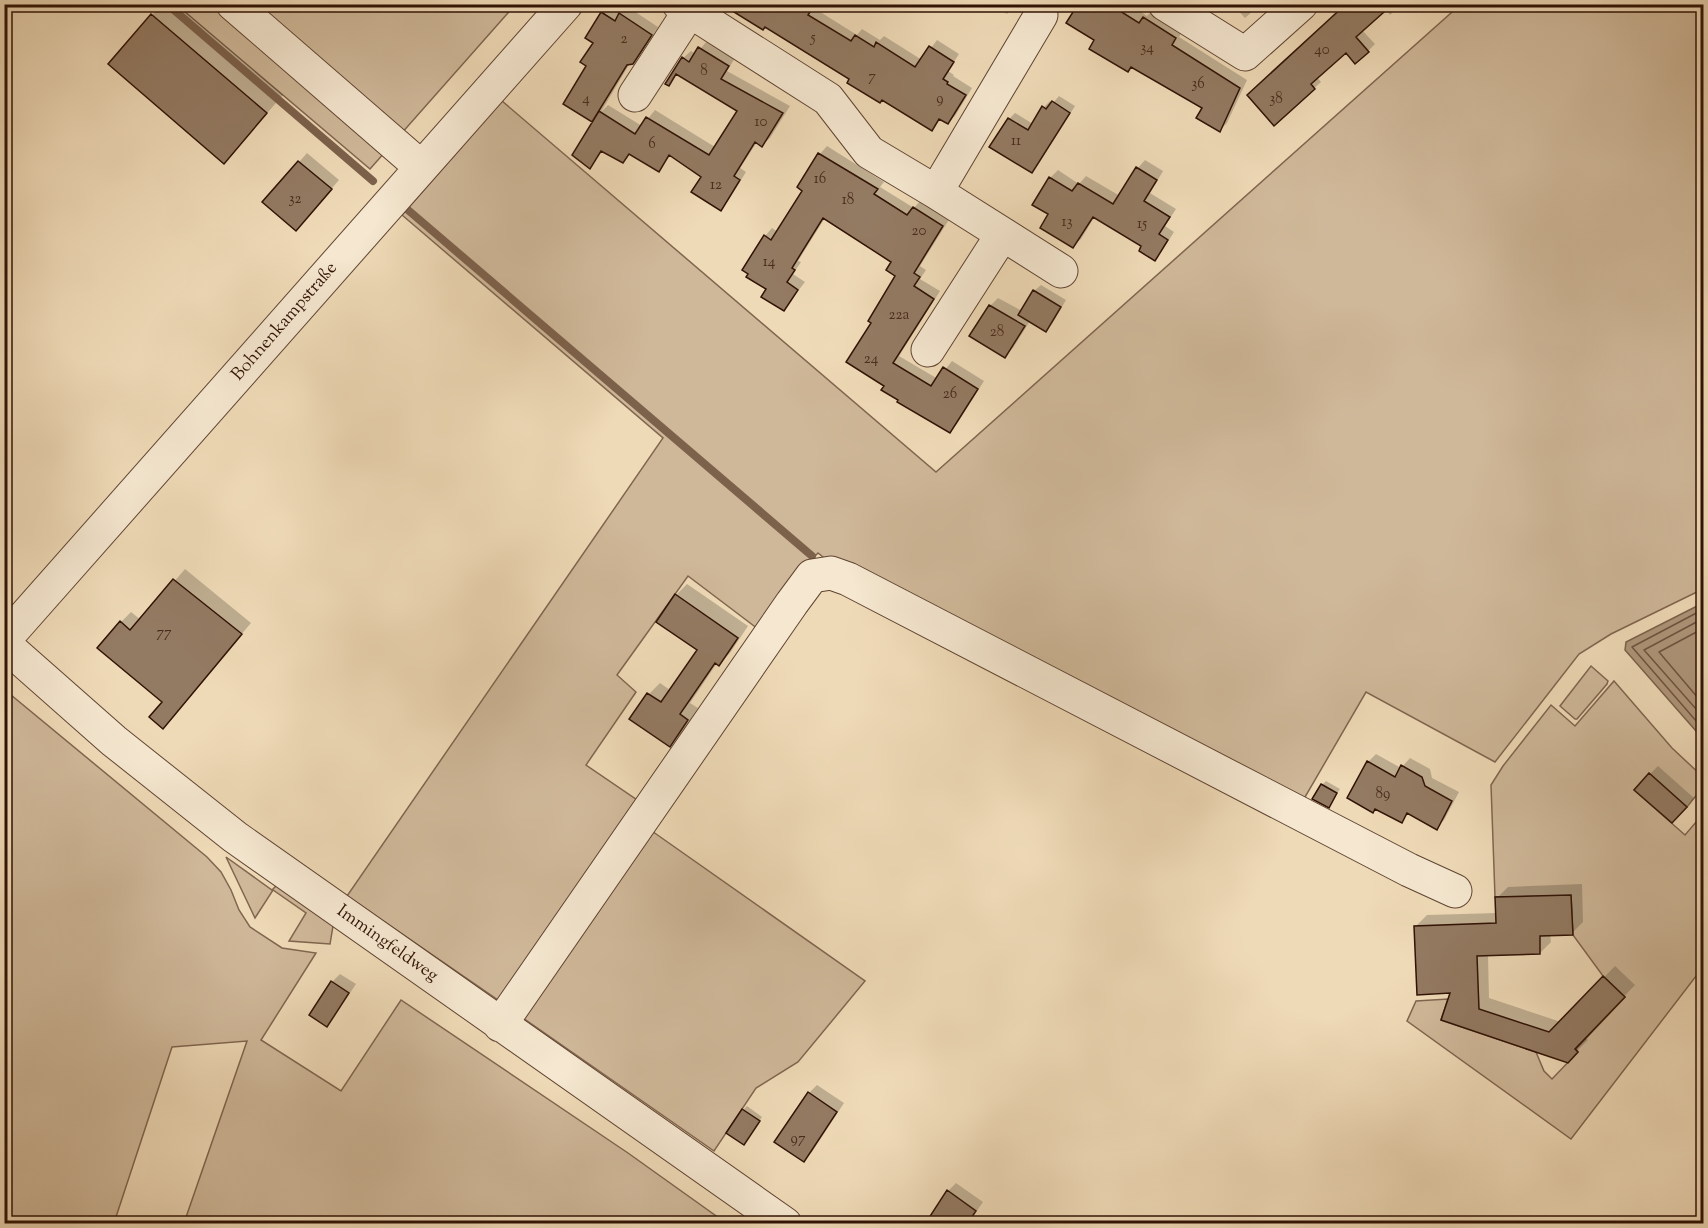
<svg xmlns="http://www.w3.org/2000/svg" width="1708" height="1228" font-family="'Sorts Mill Goudy',serif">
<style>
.green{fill:#cfb899;stroke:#80654f;stroke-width:1.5}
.water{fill:#ae967a;stroke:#7c614b;stroke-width:1.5}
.shadow{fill:#0003}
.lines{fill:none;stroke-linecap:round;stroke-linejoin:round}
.shore{stroke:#6f5440;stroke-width:1.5}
.stream{stroke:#7c614b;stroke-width:8}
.building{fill:#937a62;stroke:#301205;stroke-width:1.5}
.minor-casing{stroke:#604432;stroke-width:35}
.minor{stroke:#f5e7d0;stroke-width:33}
.labels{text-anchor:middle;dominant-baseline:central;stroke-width:4.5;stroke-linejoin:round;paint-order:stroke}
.number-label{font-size:15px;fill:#492c1c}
.street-label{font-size:18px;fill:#301205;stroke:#f5e7d0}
</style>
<rect width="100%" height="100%" fill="#efdab7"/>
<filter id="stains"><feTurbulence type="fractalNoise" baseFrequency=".00333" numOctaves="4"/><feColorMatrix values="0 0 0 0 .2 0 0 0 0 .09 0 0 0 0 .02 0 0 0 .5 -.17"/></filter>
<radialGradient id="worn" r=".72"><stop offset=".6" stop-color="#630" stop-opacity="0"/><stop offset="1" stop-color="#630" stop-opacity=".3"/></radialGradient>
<!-- green -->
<path class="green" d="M177,5H515L370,169Z
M1460,5H1703V589L1611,634L1579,654L1495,762L1366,692L1301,804L833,565L818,553L809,562L762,632L688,576L617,675L636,692L586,765L643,804L504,1004L347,896L663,438L402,215L502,101L936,472Z
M1591,666L1608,681L1607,684L1577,719H1575L1560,706Z
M1614,681L1672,748L1703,777V787L1687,807L1649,773L1634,790L1685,835L1703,814V967L1571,1139L1407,1021L1416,1001L1448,999L1441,1020L1536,1052L1544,1071L1552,1079L1578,1052L1576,1049L1625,997L1603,976L1573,935L1571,896L1495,897L1491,785L1503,766L1551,705L1575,726Z
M5,690L207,857L221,872L231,890L239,910L250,927L282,948L316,953L261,1040L341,1091L401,1000L628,1153L726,1223H184L247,1041L172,1047L114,1223H5Z
M649,829L865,981L798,1062L756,1088L714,1151L520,1016Z
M226,857L272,890L279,883L334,920L330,944L289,941L306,913L273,890L255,918Z"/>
<!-- water -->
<path class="water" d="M1703,603V739L1625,650L1626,642Z"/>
<!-- shadow -->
<path class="shadow" d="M163,4H176L283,95L224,162L152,15Z
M727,4H816L814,8L857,35L862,29L880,40L884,36L922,60L937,40L959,54L948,71L954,75L953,76L972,88L955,116L948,122L941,118L931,129L765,26Z
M992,4H1015L1007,14Z
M1080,4H1129L1147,16L1152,11L1183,30L1179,37L1247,80L1227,123L1220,130L1204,108L1096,40Z
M1232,4H1261L1245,18Z
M1344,4H1402L1390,15L1386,9L1362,30L1375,44L1368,51L1356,61L1346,51L1317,77L1321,82L1275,124L1345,6Z
M610,6L621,13L628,7L658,27L640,55L630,63L601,112L608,105L642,126L655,110L715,147L739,110L678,73L669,84L667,83L683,58L691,51L696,54L707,41L735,58L727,71L790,106L770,138L762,145L757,142L740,168L746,172L728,201L721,209L703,176L671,155L658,170L631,153L623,161L603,150L590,167L598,114L591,120L588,65L603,13Z
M1059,96L1075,106L1038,165L1032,172L1009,119L1015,113L1033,124L1044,107L1050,101L1053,103Z
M827,146L884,182L880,187L914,208L921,200L950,218L920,266L926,270L920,279L940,291L899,356L938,379L952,361L984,381L957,424L950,431L886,386L873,323L897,275L893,262L825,218L798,261L801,262L793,274L805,282L784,309L768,289L744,269L765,236L772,228L778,232L804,190L799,187L820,154Z
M307,153L339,180L304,221L264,202Z
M1145,160L1163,171L1150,193L1176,209L1165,226L1174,232L1162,251L1155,259L1143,246L1095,216L1081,239L1073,246L1050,214V178L1058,170L1079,184L1086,176L1120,196L1138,168Z
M1041,285L1066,300L1052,324L1045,330L1030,321L1013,348L1004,356L990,306L998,298L1022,311L1034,291Z
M185,569L251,623L163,727L164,701L121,622L131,612L141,620Z
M687,584L748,626L730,653L719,664L717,663L690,703L698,708L681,734L670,745L631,719L649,694L660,683L670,690L699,649L676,595Z
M1376,754L1401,768L1410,758L1430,769L1432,778L1459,792L1444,820L1436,828L1409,813L1401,821L1368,762Z
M1658,766L1694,798L1680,813L1650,774Z
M1326,781L1340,789L1329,806L1322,785Z
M1582,884L1583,922L1572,933L1550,934L1551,942L1540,953L1488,955L1489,998L1561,1022L1615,966L1635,985L1585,1037L1588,1040L1567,1061L1443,1019L1452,992L1416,926L1427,915L1497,913V898L1508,887Z
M340,974L356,984L335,1016L327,1025L332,982Z
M817,1085L844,1103L812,1152L804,1160L809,1093Z
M747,1106L762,1117L747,1139L743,1110Z
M956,1183L983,1202L968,1224H926L948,1191Z"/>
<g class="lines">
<!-- shore -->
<path class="shore" d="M1704,609L1632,647L1704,730
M1704,618L1644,650L1704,718
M1704,628L1659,652L1704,705"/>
<!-- stream -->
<path class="stream" d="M167,4L373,181
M408,210L812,556"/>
</g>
<!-- building -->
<path class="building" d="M721,4H815L808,15L851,41L855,35L874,47L876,42L915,67L929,46L954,62L943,79L948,82L947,84L966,95L948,124L939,119L932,131L882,100L880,103L847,83L849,79L765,27L763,30Z
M1078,4H1109L1139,23L1143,17L1176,38L1172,45L1240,88L1220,132L1196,118L1202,108L1131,67L1128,72L1089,49L1094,40L1066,23Z
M1346,4H1393L1356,37L1369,52L1355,64L1346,53L1311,84L1315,89L1274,126L1247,95Z
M601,12L615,21L619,13L652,35L633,64L627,65L592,122L563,104L586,66L580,62L593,43L585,38Z
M151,14L267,113L224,164L108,64Z
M698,47L729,66L721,79L783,113L762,147L755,142L734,176L740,180L721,211L691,192L701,177L669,155L659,172L629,154L623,163L601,151L590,169L572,155L599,111L635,134L646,117L709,155L737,111L676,74L669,86L665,84L682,57L689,62Z
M1052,101L1070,113L1032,173L989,147L1008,118L1028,130L1042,106L1046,109Z
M818,153L878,189L874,194L907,215L913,207L943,226L914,273L920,277L914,286L934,299L893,363L931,386L943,367L978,389L950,433L897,402L898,400L881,390L884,386L846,362L871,323L868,321L895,276L886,270L891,262L823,218L792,268L795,270L787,282L798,290L784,311L761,297L766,289L746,277L748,274L742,270L764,235L771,240L802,191L797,187Z
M298,161L332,189L296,231L262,202Z
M1136,167L1157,180L1144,201L1170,217L1159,234L1168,240L1155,261L1139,251L1141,246L1093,217L1073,248L1040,228L1048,214L1032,205L1049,177L1072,191L1078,183L1113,204Z
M1033,290L1061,307L1046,332L1018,315Z
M989,305L1025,326L1005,358L969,336Z
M173,579L242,634L163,729L149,717L162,702L97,648L120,621L130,630Z
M675,594L738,638L719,666L715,663L680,714L688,720L670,747L629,719L647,693L661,702L697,650L656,622Z
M1367,761L1395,777L1401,765L1422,777L1425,786L1452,801L1437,830L1407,813L1402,823L1375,809L1373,813L1347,798Z
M1649,773L1687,807L1672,823L1634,790Z
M1321,784L1337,793L1329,808L1312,799Z
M1571,895L1573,935L1540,936V954L1477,956L1479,1009L1549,1032L1603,976L1625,997L1575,1049L1578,1052L1568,1063L1441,1020L1450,993L1417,995L1414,926L1496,923L1495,897Z
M331,981L349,993L327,1027L309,1015Z
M808,1092L837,1112L804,1162L774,1142Z
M742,1109L760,1121L744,1145L726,1133Z
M947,1190L976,1211L967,1224H925Z"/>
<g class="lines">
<!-- minor casing -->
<g class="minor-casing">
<path id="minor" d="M233,4L421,167
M679,4L828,99L869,152L936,192L1061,271
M1165,4L1245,54L1301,4
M635,95L689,12
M936,192L1041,15
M928,350L1002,235
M4,640L566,4
M4,644L114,741L235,837L785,1224
M500,1025L792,603L812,576L831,573L848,579L1409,870L1455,891"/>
</g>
<!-- minor -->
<use href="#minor" class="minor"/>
</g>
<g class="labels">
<!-- number labels -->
<g class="number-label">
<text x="813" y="38">5</text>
<text x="624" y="39">2</text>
<text x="1147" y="48">34</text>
<text x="1322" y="50">40</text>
<text x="704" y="71">8</text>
<text x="872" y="77">7</text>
<text x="1198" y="84">36</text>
<text x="586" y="99">4</text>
<text x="940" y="99">9</text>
<text x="1276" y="99">38</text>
<text x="761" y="122">10</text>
<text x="1016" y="141">11</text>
<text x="652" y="144">6</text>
<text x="820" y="179">16</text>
<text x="716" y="185">12</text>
<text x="295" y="199">32</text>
<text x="848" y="200">18</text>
<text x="1067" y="222">13</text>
<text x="1142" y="224">15</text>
<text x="919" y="231">20</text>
<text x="769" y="262">14</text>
<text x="899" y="315">22a</text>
<text x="997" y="332">28</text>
<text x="871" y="359">24</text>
<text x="950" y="394">26</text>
<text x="164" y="633">77</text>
<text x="1383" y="794">89</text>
<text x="798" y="1139">97</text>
</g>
<!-- street labels -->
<g class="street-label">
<text transform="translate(285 322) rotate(-49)">Bohnenkampstraße</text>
<text transform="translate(387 944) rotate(35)">Immingfeldweg</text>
</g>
</g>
<!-- margin -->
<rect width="1708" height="1228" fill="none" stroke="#efdab7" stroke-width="24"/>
<rect x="6" y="6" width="1696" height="1216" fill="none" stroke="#301205" stroke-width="3"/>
<rect x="12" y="12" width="1684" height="1204" fill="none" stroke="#301205" stroke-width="1.5"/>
<rect width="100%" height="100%" filter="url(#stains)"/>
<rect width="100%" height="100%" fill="url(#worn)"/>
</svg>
